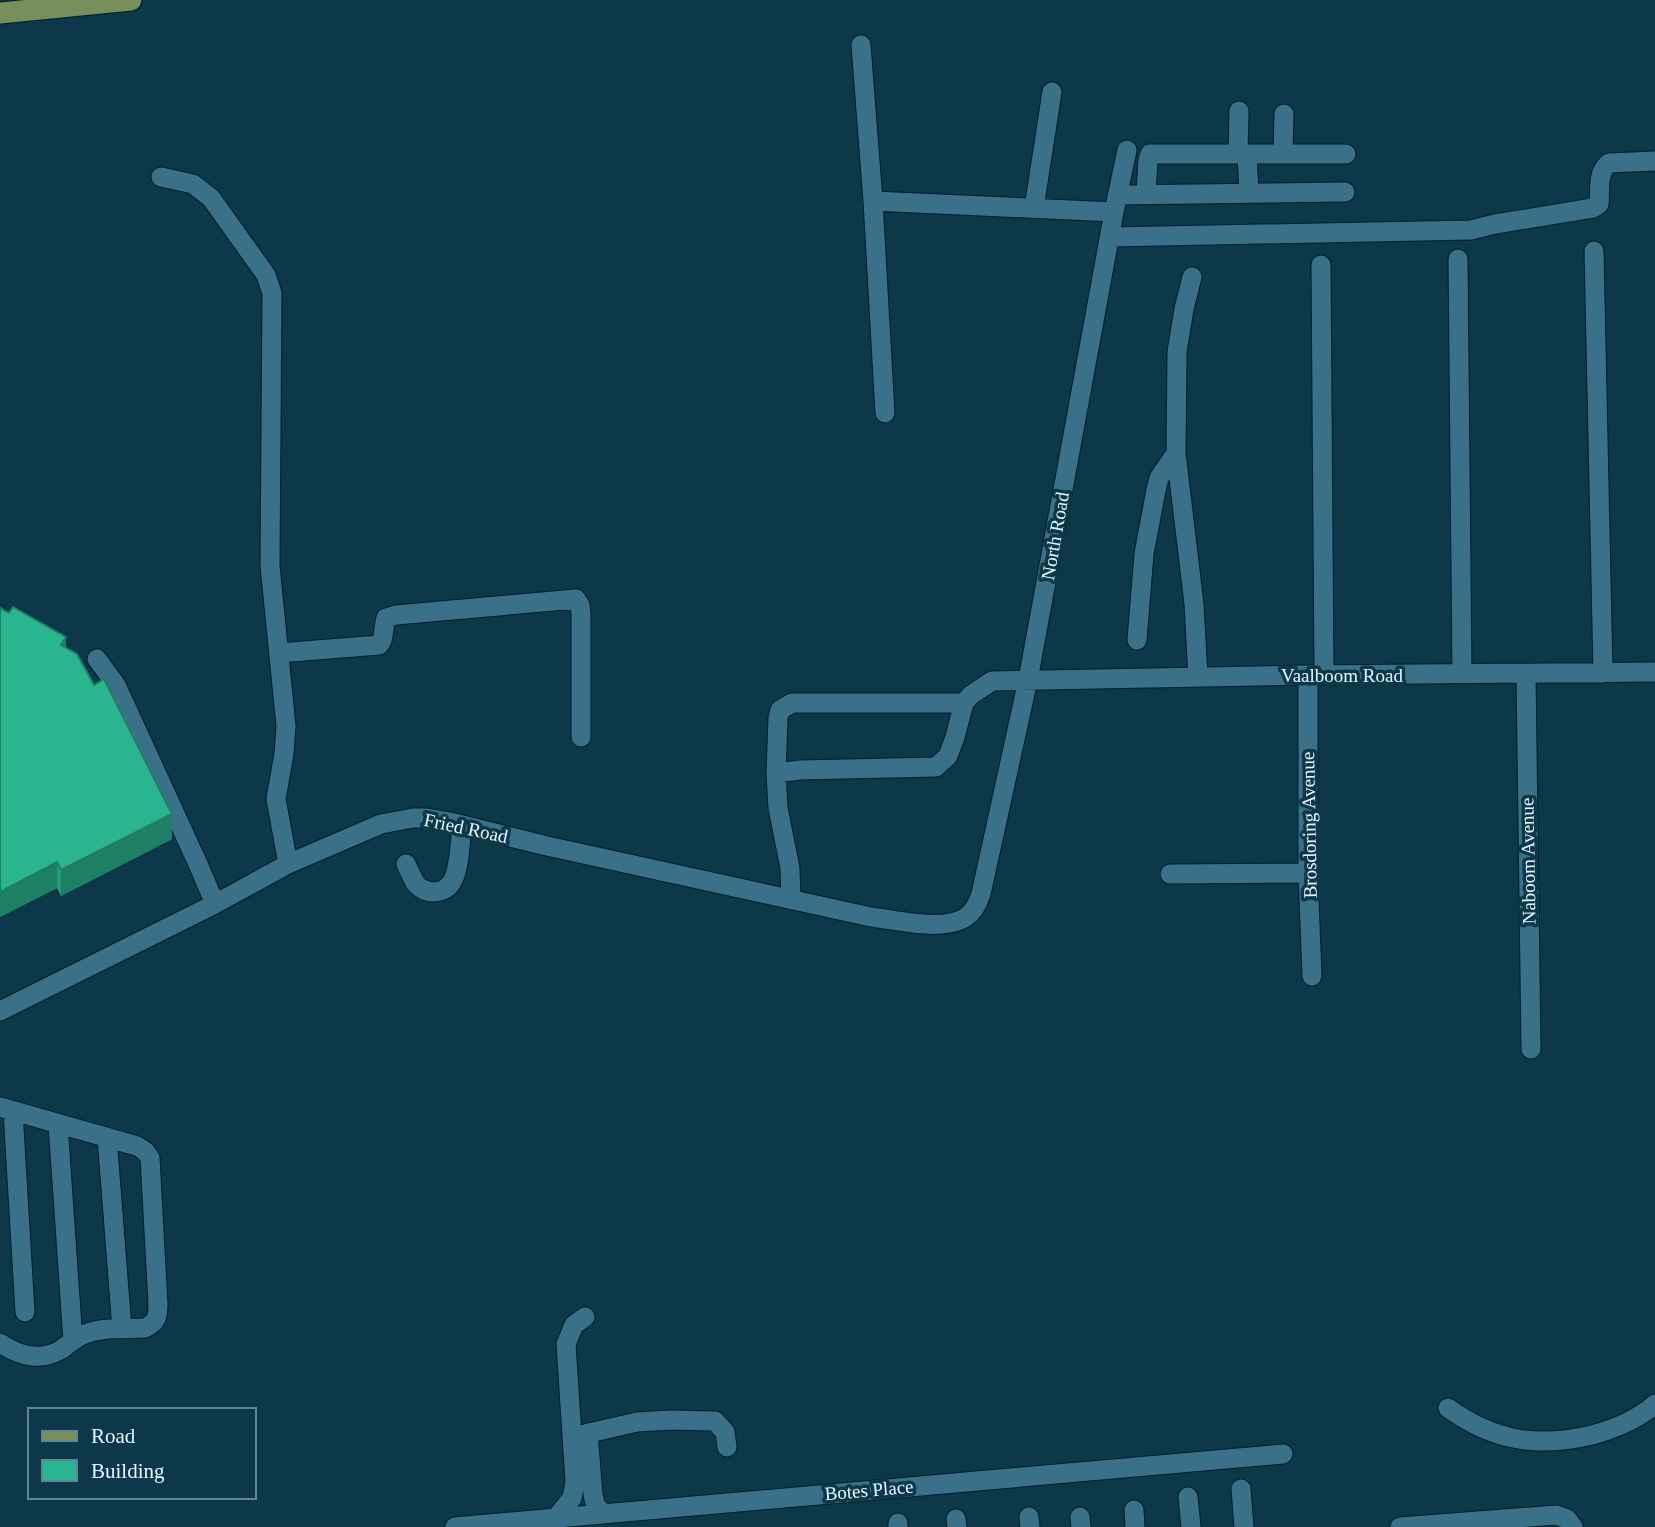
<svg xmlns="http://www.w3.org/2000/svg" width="1655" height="1527" font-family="Georgia,serif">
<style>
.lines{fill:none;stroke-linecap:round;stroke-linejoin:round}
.minor-casing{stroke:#011e2a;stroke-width:21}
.major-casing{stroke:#011e2a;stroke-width:23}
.minor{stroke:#3a7189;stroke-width:19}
.major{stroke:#788e5b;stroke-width:21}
.wall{fill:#249c7b}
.shaded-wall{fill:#1d7f64}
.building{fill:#2ab58f;stroke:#1d7f64;stroke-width:2}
.labels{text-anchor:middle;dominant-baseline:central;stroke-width:7;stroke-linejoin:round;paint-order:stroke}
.street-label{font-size:19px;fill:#e6f7ff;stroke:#0c3849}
</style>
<rect width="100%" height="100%" fill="#0c3849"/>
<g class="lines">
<!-- minor casing -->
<g class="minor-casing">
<path id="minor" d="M861,45L873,201L885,413
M1238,153L1239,111
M1283,153L1284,114
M1247,154L1249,193
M161,177L193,184L211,198L266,275L272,293L270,566L286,726L284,754L276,799L288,864
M1146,194L1148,160L1150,154H1346
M1117,195L1345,192
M873,201L1114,212
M1034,208L1052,92
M1110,237L1471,230L1495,224L1593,208L1599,204C1601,190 1596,174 1609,163L1655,161
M1594,251L1603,673
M1458,259L1462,674
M1321,265L1324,674
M1192,277L1184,309L1177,352L1176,453L1194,604L1198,677
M1137,640L1144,554L1156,490L1159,478L1176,453
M279,653L379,645C385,639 383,626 386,618L396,615L576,599L580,605L581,614V737
M97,659L116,685L198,864L215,904
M1526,673L1531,1049
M1308,675V873L1312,976
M776,773L778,718L780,710L792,703H964
M406,864C409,870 412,878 416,884C427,896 446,894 453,880C460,866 460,841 462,825
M1170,874L1308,873
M791,899L790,868L778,808L776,773L800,770L936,767L948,756L955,737L964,703L971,695L992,681L1308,675L1655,672
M0,1011L215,904L288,864L381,824L413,818H427L450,822L547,846L871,917C896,920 944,932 966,917C974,912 978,903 981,894L1028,680L1114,212L1127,150
M0,1107L137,1146L145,1151L150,1158L158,1304C158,1317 157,1322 145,1328C126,1329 103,1327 85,1334C76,1337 69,1344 62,1349C41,1362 19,1356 0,1343
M13,1111L25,1312
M58,1124L73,1341
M107,1137L122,1329
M1448,1408C1494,1441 1537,1448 1592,1435C1614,1429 1638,1419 1655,1404
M588,1433L593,1495L596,1506L604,1514
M572,1437L637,1422L671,1420L715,1421L725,1432L727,1447
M1241,1489L1244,1527
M1188,1497L1191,1527
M1134,1510L1135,1527
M1029,1517L1030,1527
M1080,1517L1081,1527
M556,1518L572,1498L575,1482L566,1344L574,1325L585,1317
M956,1519L957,1527
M898,1523V1527
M455,1527L1283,1454
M1400,1527L1556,1515L1567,1519L1573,1527"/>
</g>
<!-- major casing -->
<g class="major-casing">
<path id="major" d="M0,13L131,0"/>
</g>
<!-- minor -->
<use href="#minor" class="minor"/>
<!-- major -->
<use href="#major" class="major"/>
</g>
<!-- wall -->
<path class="wall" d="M66,648L172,839L61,896L57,888L0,917Z"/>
<!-- shaded-wall -->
<path class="shaded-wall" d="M66,637V662L61,645Z
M172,814V839L61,896V870Z
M57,862V888L0,917V892Z"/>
<!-- building -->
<path class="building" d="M13,607L66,637L61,645L77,654L94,685L104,679L172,814L61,870L57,862L0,892V608L9,613Z"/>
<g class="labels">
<!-- street labels -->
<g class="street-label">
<text transform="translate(1055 536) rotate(-80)">North Road</text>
<text x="1342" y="675">Vaalboom Road</text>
<text transform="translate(1309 825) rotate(-91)">Brosdoring Avenue</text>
<text transform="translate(466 828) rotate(12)">Fried Road</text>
<text transform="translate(1528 861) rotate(-91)">Naboom Avenue</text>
<text transform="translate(869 1490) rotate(-5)">Botes Place</text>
</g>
</g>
<!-- legend -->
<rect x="28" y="1408" width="228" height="91" fill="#0c3849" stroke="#638492" stroke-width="2"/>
<rect x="42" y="1431" width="35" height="10" fill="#788e5b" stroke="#638492" stroke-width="2"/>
<text x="91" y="1443" font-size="21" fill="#e6f7ff">Road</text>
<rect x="42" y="1460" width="35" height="21" fill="#2ab58f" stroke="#638492" stroke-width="2"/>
<text x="91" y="1478" font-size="21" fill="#e6f7ff">Building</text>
</svg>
